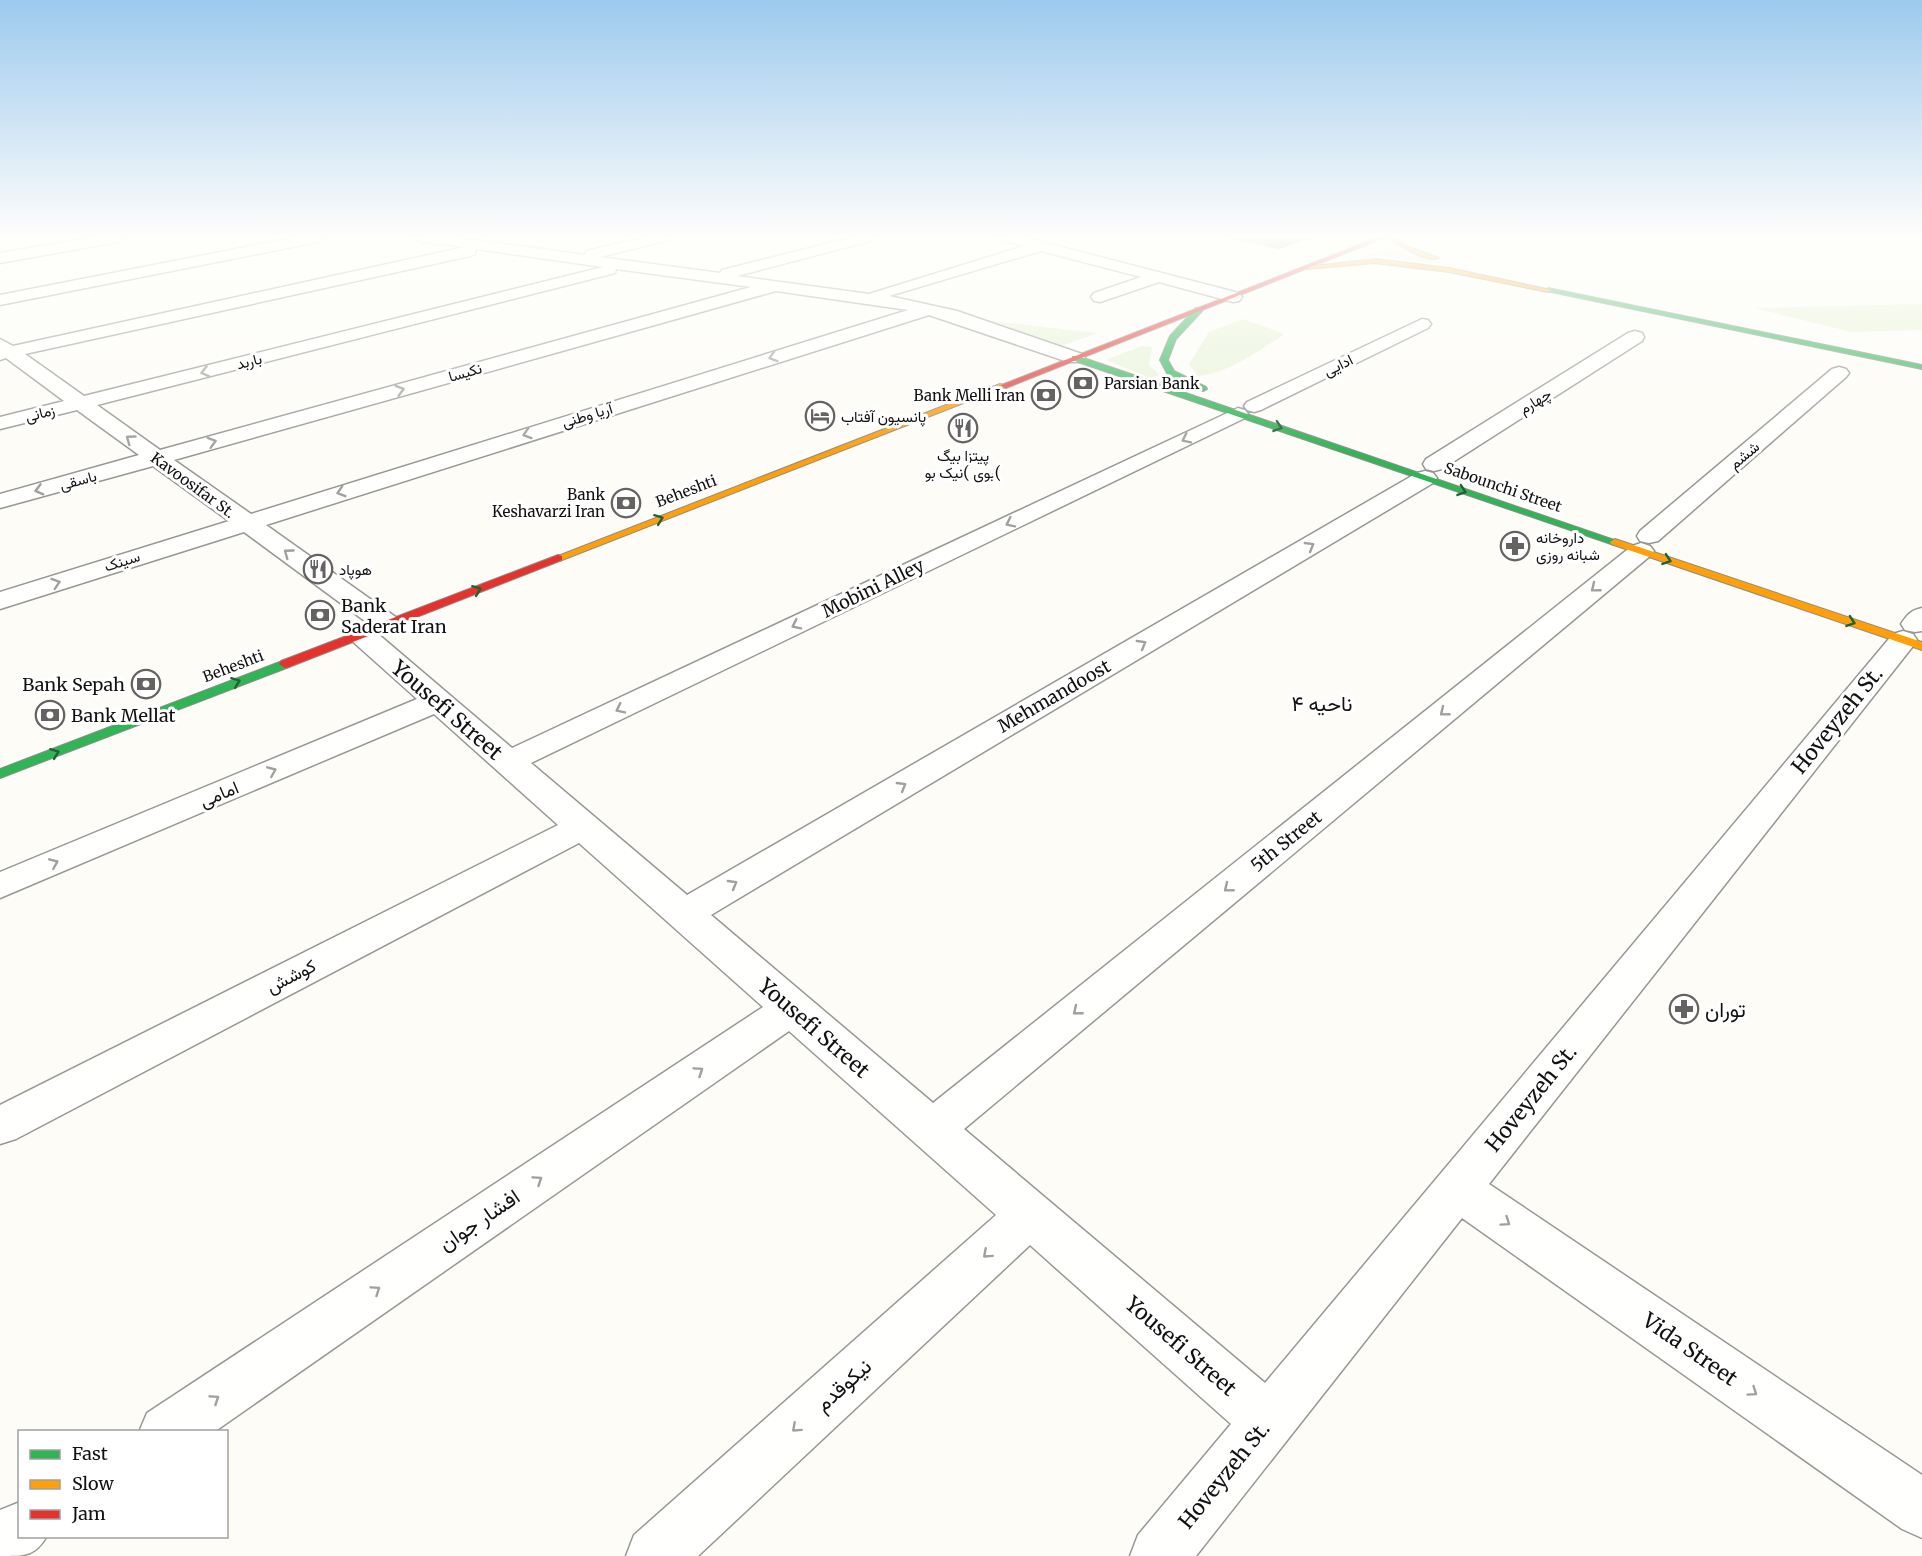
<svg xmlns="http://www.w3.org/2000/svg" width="1922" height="1556" font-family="Merriweather,Vazirmatn,serif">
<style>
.green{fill:#e7f3d7}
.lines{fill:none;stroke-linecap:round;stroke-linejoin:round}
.street-casing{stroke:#979795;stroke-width:3}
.fast-casing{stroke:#8e8d8b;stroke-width:2}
.slow-casing{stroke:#8e8d8b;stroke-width:2}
.jam-casing{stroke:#8e8d8b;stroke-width:2}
.street{fill:#fffffe;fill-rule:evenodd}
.fast{fill:#30b455;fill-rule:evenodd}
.slow{fill:#ff9f0a;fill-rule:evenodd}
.jam{fill:#e5322d;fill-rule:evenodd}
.wall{fill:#8a8986}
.shaded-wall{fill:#716f6d}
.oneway{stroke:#a0a09f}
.oneway2{stroke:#206233}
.labels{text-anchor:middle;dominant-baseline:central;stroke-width:6;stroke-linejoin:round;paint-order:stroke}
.far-street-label{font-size:15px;fill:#111;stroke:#fff}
.far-poi-label{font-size:15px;fill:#111;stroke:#fff;text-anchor:start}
.street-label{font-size:18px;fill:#111;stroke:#fff}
.poi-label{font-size:18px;fill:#111;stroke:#fff;text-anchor:start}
.quarter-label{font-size:21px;fill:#111;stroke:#fff}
.near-street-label{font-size:21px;fill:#111;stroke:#fff}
.near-poi-label{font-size:21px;fill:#111;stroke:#fff;text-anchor:start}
</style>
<rect width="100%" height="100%" fill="#fdfcf7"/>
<!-- green -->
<path class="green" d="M1389,248L1409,256L1448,264L1380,257L1360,258Z
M1922,304V330L1852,332L1754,308Z
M1243,319L1284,334C1261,350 1226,374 1198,376L1189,364L1209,332Z
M984,320L1097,333L1056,348L980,322Z
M1142,346L1152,347L1149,365L1160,375L1151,378L1106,360Z"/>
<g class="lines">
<!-- street casing -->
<g class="street-casing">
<path id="street" d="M95,237H126L118,242L0,263V253Z
M297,237H326L318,242L0,305V295Z
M414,237H452L585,255L586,251L647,237H671L669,240L600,257L720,273L722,270L853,237H876L874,240L737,276L869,294L1024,246L1002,240L999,237H1023L1239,293L1242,297L1239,301L1233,302L1159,282L1100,302L1094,301L1091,297L1094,293L1141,277L1041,251L889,296L957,311L1082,354L1085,358L1082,362H1068L929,315L266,525L397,618L401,624L397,630L387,632L377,630L244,532L0,609V592L229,521L153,466L0,508V494L139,455L77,410L0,429V417L64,401L6,358L0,360V339L13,346L465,247L422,242ZM476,249L603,267L84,396L25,354L470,256L475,254ZM616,269L751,287L160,450L97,405L615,273ZM776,291L908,310L251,514L174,460Z
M1422,319L1428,320L1431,324L1428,328L1261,410L1254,412L1247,410L1244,406L1247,402Z
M1635,331L1642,333L1644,337L1642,341L1442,469L1434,471L1426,469L1423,464L1426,459L1628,333Z
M1839,367L1846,369L1849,373L1846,377L1658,541L1649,543L1640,541L1637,536L1640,531L1832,369Z
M1238,408L1245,410L1248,414L1245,418L531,763L687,895L1417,473L1425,471L1433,473L1437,478L1433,483L711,915L933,1103L1632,546L1641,543L1650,546L1654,551L1650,556L964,1129L1265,1383L1893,634L1903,631L1913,634L1917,640L1913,646L1489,1184L1922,1475V1538L1902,1529L1462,1218L1196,1556H1130L1138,1535L1231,1424L1030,1245L698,1556H626L634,1535L996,1215L789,1031L214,1432H139L147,1413L763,1007L579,843L16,1139L0,1144V1105L558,825L434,714L0,898V872L417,699L351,640L347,634L351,628L361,626L371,628L512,748Z
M1922,608V631L1915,632L1905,630L1901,624C1907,615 1911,610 1922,608Z
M20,1502V1536H47C35,1556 26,1556 0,1556V1510Z"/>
</g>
<!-- fast casing -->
<g class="fast-casing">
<path id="fast" d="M1548,288L1922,365V369L1546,291Z
M1196,308L1203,310L1176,339L1168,360L1174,371L1206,387L1207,389L1203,391L1168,375L1160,360L1170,336Z
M1072,356H1078L1620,542L1615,545L1611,544L1072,360Z
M285,660L289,661L291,664L289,667L0,778V769Z"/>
</g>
<!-- slow casing -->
<g class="slow-casing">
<path id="slow" d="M1389,237H1395L1407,246L1439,258C1427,263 1398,246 1389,237Z
M1375,259L1449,268L1551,290L1548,292L1449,272L1375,263L1307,269L1304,267Z
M1000,384L1007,386L562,560L558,561L553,558Z
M1615,539L1922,642V650L1611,544L1610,542Z"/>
</g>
<!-- jam casing -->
<g class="jam-casing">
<path id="jam" d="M1379,237H1386L1006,388L999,386Z
M558,555L562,556V560L289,667L285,668L279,664L281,661Z"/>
</g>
<!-- street -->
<use href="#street" class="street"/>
<!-- fast -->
<use href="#fast" class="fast"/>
<!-- slow -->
<use href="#slow" class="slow"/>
<!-- jam -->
<use href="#jam" class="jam"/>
</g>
<!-- wall -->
<path class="wall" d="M1224,237H1313L1279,249Z"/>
<!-- shaded-wall -->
<path class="shaded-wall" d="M1281,237H1313L1279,249Z"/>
<!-- one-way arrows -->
<defs><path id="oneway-chevron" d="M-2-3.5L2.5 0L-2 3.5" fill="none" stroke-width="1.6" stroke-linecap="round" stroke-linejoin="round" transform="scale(1.5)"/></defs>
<g class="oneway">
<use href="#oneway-chevron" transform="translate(773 357) rotate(163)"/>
<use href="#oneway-chevron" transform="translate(205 372) rotate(166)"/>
<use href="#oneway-chevron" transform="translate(400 390) rotate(-16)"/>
<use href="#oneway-chevron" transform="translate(527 434) rotate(163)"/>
<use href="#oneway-chevron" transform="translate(130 439) rotate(-144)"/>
<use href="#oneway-chevron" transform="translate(1186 439) rotate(154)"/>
<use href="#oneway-chevron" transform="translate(212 442) rotate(-16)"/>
<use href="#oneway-chevron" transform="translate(39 490) rotate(165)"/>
<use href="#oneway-chevron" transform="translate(341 492) rotate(163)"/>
<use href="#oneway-chevron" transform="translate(1010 523) rotate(154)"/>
<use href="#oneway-chevron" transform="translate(1310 546) rotate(-30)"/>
<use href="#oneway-chevron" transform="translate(288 553) rotate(-144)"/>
<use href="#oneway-chevron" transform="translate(56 583) rotate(-18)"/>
<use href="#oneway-chevron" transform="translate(1595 588) rotate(141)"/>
<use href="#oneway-chevron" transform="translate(796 625) rotate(154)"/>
<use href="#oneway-chevron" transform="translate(1142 644) rotate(-30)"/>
<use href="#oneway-chevron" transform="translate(620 709) rotate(154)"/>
<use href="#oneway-chevron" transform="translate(1444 712) rotate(141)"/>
<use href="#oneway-chevron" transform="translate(272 771) rotate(-23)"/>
<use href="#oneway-chevron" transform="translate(902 786) rotate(-30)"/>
<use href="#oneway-chevron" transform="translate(54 863) rotate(-23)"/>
<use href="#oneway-chevron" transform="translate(733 884) rotate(-30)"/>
<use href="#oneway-chevron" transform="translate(1228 888) rotate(141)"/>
<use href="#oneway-chevron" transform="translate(1077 1011) rotate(141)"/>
<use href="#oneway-chevron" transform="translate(699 1071) rotate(-34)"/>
<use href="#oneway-chevron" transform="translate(538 1180) rotate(-34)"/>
<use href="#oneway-chevron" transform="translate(1506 1222) rotate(35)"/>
<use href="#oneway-chevron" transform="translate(987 1254) rotate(138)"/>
<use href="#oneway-chevron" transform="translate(376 1290) rotate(-34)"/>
<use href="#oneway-chevron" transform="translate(1753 1392) rotate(35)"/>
<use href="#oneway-chevron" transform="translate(215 1399) rotate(-34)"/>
<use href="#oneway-chevron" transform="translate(796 1428) rotate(138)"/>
</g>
<g class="oneway2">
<use href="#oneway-chevron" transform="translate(1278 427) rotate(19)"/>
<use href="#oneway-chevron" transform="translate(1462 491) rotate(19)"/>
<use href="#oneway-chevron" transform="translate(659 519) rotate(-21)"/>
<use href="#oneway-chevron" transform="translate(1667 560) rotate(19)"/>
<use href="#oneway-chevron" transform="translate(477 590) rotate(-21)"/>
<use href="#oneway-chevron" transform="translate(1851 622) rotate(19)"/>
<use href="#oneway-chevron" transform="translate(236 682) rotate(-21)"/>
<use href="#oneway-chevron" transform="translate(55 753) rotate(-21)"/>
</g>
<!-- sky -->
<linearGradient id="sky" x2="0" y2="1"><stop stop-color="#9dc9ee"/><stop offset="0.52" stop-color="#fefefb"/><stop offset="1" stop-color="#fefefb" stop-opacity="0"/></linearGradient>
<rect width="1922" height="454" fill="url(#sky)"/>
<!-- icons -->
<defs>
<g id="bank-ring" transform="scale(1.5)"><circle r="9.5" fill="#fff" stroke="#646362" stroke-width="1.5"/><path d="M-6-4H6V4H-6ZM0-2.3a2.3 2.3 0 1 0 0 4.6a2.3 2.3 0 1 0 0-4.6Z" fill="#646362"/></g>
<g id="hotel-ring" transform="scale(1.5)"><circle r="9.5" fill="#fff" stroke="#646362" stroke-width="1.5"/><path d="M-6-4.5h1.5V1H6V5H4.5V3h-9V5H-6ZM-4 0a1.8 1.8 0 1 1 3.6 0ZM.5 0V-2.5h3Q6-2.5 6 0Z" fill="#646362"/></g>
<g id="restaurant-ring" transform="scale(1.5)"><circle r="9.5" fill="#fff" stroke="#646362" stroke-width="1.5"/><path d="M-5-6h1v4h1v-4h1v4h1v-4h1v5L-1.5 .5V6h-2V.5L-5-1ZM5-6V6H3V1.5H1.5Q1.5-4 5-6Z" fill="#646362"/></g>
<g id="pharmacy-ring" transform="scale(1.5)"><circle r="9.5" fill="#fff" stroke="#646362" stroke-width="1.5"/><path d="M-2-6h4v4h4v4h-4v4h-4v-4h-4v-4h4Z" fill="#646362"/></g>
</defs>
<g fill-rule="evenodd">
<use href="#bank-ring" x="1083" y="383"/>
<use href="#bank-ring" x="1046" y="395"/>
<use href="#hotel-ring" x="820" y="416"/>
<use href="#restaurant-ring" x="963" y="428"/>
<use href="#bank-ring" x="626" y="503"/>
<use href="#pharmacy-ring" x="1515" y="546"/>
<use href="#restaurant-ring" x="318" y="569"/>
<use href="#bank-ring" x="320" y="615"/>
<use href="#bank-ring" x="146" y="684"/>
<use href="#bank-ring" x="50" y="715"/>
<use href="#pharmacy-ring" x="1684" y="1009"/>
</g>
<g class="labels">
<!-- far-street labels -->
<g class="far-street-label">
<text transform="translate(249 361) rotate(-14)">باربد</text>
<text transform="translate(1338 365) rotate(-26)">ادایی</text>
<text transform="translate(465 372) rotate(-16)">نکیسا</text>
<text transform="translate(1535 401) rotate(-32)">چهارم</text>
<text transform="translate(40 413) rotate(-14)">زمانی</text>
<text transform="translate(587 415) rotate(-17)">آریا وطنی</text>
<text transform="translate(1744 455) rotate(-40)">ششم</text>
<text transform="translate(78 480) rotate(-15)">باسقی</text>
<text transform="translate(193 485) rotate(36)">Kavoosifar St.</text>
<text transform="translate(1503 487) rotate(19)">Sabounchi Street</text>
<text transform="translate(686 491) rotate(-21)">Beheshti</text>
<text transform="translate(122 561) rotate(-18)">سینک</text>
<text transform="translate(233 666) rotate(-21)">Beheshti</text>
</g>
<!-- far-poi labels -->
<g class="far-poi-label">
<text x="1104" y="383">Parsian Bank</text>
<text x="1025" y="395" text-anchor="end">Bank Melli Iran</text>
<text x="841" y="416">پانسیون آفتاب</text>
<text x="963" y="455" text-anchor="middle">پیتزا بیگ<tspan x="963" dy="17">بوی )نیک بو(</tspan></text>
<text x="605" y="494" text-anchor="end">Bank<tspan x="605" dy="17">Keshavarzi Iran</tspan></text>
<text x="1536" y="537">داروخانه<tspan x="1536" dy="17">شبانه روزی</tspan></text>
<text x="339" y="569">هوپاد</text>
</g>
<!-- street labels -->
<g class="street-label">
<text transform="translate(873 588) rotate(-26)">Mobini Alley</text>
<text transform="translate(1054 696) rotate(-30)">Mehmandoost</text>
<text transform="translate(219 794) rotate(-23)">امامی</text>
<text transform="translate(1286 841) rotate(-39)">5th Street</text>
<text transform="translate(291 976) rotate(-27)">کوشش</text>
</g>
<!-- poi labels -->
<g class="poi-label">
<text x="341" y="605">Bank<tspan x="341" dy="21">Saderat Iran</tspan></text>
<text x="125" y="684" text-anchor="end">Bank Sepah</text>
<text x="71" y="715">Bank Mellat</text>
</g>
<!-- quarter labels -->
<g class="quarter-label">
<text x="1322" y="703">ناحیه ۴</text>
</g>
<!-- near-street labels -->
<g class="near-street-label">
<text transform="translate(447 710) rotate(41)">Yousefi Street</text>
<text transform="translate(1837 720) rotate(-51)">Hoveyzeh St.</text>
<text transform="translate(814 1028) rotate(41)">Yousefi Street</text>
<text transform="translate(1531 1098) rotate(-51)">Hoveyzeh St.</text>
<text transform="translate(479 1220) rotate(-34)">افشار جوان</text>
<text transform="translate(1181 1346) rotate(41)">Yousefi Street</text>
<text transform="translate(1690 1349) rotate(35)">Vida Street</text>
<text transform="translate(843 1385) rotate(-42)">نیکوقدم</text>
<text transform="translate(1224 1475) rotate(-51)">Hoveyzeh St.</text>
</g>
<!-- near-poi labels -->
<g class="near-poi-label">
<text x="1705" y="1009">توران</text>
</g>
</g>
<!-- legend -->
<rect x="18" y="1430" width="210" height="108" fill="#ffffff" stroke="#a0a0a0" stroke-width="1.5"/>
<rect x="30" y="1450" width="30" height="9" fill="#30b455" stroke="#a0a0a0" stroke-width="1.5"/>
<text x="72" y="1460" font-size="18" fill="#111111">Fast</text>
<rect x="30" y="1480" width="30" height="9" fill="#ff9f0a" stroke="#a0a0a0" stroke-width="1.5"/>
<text x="72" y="1490" font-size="18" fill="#111111">Slow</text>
<rect x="30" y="1510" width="30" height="9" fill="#e5322d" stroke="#a0a0a0" stroke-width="1.5"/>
<text x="72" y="1520" font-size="18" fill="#111111">Jam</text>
</svg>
